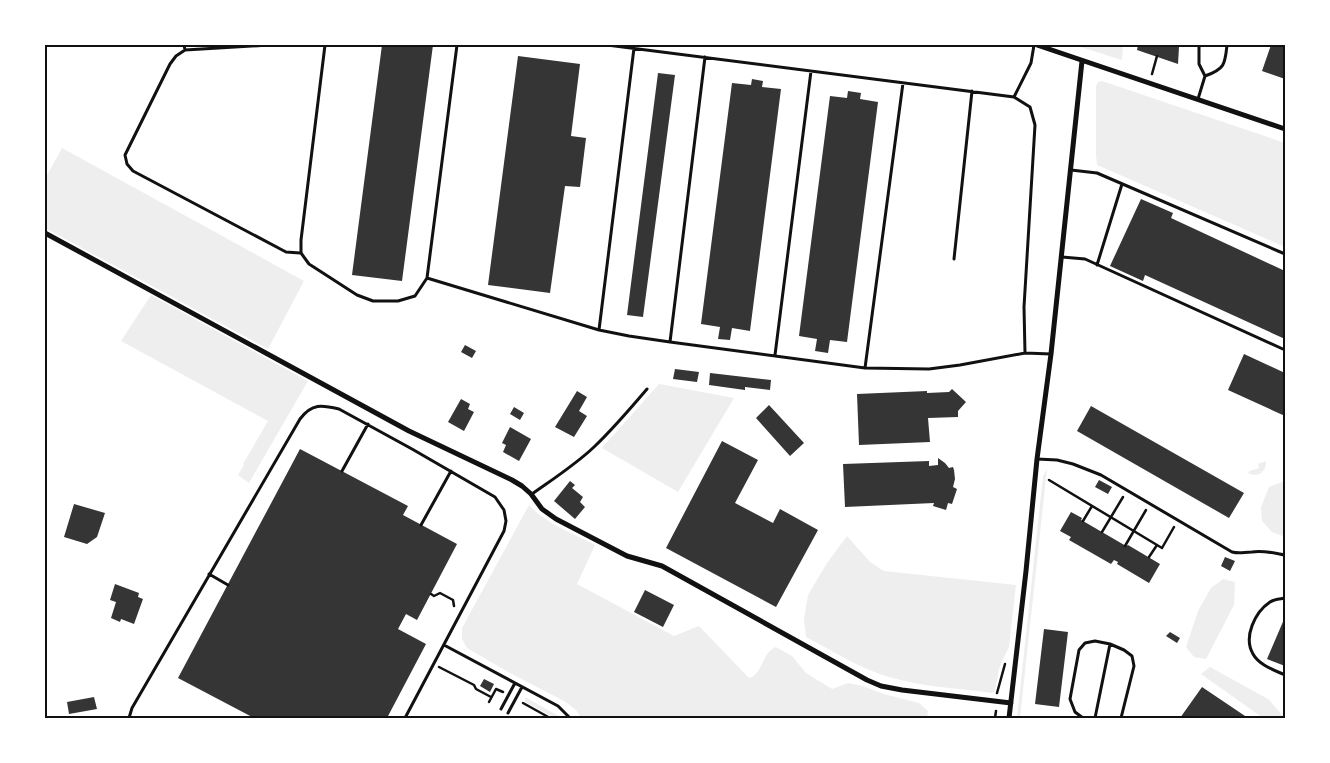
<svg xmlns="http://www.w3.org/2000/svg" width="1330" height="763" font-family="'Titillium Web',sans-serif">
<style>
.green{fill:#eee}
.building{fill:#353535}
.lines{fill:none;stroke-linecap:round;stroke-linejoin:round}
.path{stroke:#111;stroke-width:2.5}
.service{stroke:#111;stroke-width:3}
.minor{stroke:#111;stroke-width:5}
.neatline{fill:none;stroke:#111;stroke-width:2}
</style>
<rect width="100%" height="100%" fill="#fff"/>
<!-- green -->
<path class="green" d="M1074,45H1123L1122,60Z
M1102,81L1285,143V247L1097,165L1096,155V86L1098,82Z
M62,148L304,281L268,349L45,228V179Z
M151,295L308,381L249,483L238,475L244,465L243,464L268,421L121,341Z
M659,384L734,398L678,492L602,448Z
M1266,461C1266,472 1259,478 1248,473L1250,471L1259,468L1258,464Z
M1047,469L1020,718H1017L1043,476Z
M1282,482L1285,483V537L1272,532L1262,521L1261,507L1269,487Z
M529,505C546,524 572,533 595,545L577,584L674,636L699,626L749,678C764,673 761,653 776,647L792,656L806,673L832,689L848,683L863,686L884,694L919,703L928,711L927,718H581L576,710L564,701L508,672L467,648L462,639V628Z
M847,536L870,562L884,571L1016,585L1009,647L1004,657L999,669L995,691L992,693C958,688 922,687 889,677C860,669 833,651 806,637L804,619L808,595L827,563Z
M1223,579L1235,582L1234,605L1206,659L1194,657L1186,647L1198,611L1211,588Z
M1210,667L1268,699L1285,718H1263L1201,674Z
M525,698H527L562,718H555L525,702Z"/>
<!-- building -->
<path class="building" d="M382,45H433L402,281L352,275Z
M1138,45H1177V46L1179,47L1178,64L1137,50Z
M1271,45H1285V79L1262,71Z
M518,56L580,64L571,136L586,138L580,187L565,186L550,293L488,285Z
M658,73L675,75L643,317L627,315Z
M752,79L763,81L762,87L781,89L750,331L732,328L730,340L718,339L720,327L701,324L732,83L751,85Z
M848,91L861,93L860,99L878,102L847,342L830,340L828,353L815,351L817,339L799,336L830,96L847,98Z
M1141,199L1173,213L1171,218L1285,271V339L1145,275L1143,281L1110,266Z
M465,345L476,351L472,358L461,352Z
M1244,354L1285,373V416L1228,390Z
M675,369L699,372L697,382L673,379Z
M710,373L771,380L770,390L745,387V390L709,385Z
M952,389L966,402L958,411V417L928,418L930,442L859,445L857,394L927,391V393L949,392Z
M577,391L587,397L579,411L587,416L574,437L555,427Z
M461,399L470,404L468,409L474,412L464,431L448,422Z
M769,405L804,443L790,456L756,418Z
M1091,406L1244,493L1229,518L1077,431Z
M514,407L524,413L520,420L510,414Z
M510,427L531,439L519,461L503,452L506,445L502,443Z
M722,441L758,460L735,503L773,523L780,509L818,530L776,607L666,548Z
M300,449L408,506L403,515L457,544L417,620L406,614L398,629L426,644L387,718H254L178,678Z
M938,458L945,463L949,468L953,467L954,470L955,479L953,487L957,489L952,504L948,503L946,510L933,506L934,503L845,507L843,464L929,461V466L938,465Z
M1099,480L1112,487L1108,494L1095,487Z
M570,481L575,485L572,488L583,497L580,502L585,507L575,519L554,501Z
M74,504L105,513L97,537L87,544L64,537Z
M1071,512L1082,518L1081,520L1083,521L1126,546L1128,545L1160,564L1149,583L1117,564L1118,562L1114,560L1111,564L1069,540L1071,537L1060,531Z
M1225,557L1235,561L1230,571L1221,566Z
M115,584L139,593L138,597L143,599L134,624L121,619L120,622L111,618L116,602L110,600Z
M645,590L674,605L663,627L634,612Z
M1285,617V666L1267,659Z
M1044,629L1068,632L1059,707L1035,704Z
M1170,632L1180,638L1177,643L1166,636Z
M484,679L494,684L490,692L480,686Z
M1202,687L1248,718H1180Z
M94,697L97,709L69,714L67,702Z"/>
<g class="lines">
<!-- path -->
<path class="path" d="M1152,74L1157,56
M1049,480L1162,548L1174,527
M1083,521L1092,506
M1102,532L1123,497
M1125,546L1146,510
M1149,557L1157,545
M431,594L434,596L440,593L453,600L454,606
M439,667L474,685L476,689L491,697
M997,693L1005,664
M489,702L496,689L503,692
M523,703L550,718
M995,718L996,711"/>
<!-- service -->
<path class="service" d="M184,45L185,50
M269,45L185,50L176,56L170,64L125,155L127,164L133,171L286,252L300,253
M325,45L301,240V253L309,264L357,295L373,301H398L415,296L427,278L457,45
M607,45L1014,97L1030,107L1035,125L1024,307L1025,353
M1205,76C1225,69 1225,64 1227,45
M1014,97L1031,63L1034,45
M1198,99L1205,76L1199,64V45
M1071,170L1097,173L1285,254
M1062,257L1085,259L1285,350
M954,259L972,91
M1097,265L1122,184
M427,278L599,330L629,336L670,342L865,368L929,369L960,365L1025,353L1051,354
M599,330L634,48
M670,342L705,57
M775,355L811,71
M865,368L903,83
M1037,459L1057,460L1073,464L1101,475L1232,552C1240,554 1244,552 1252,552C1263,550 1274,553 1285,555
M342,471L368,424
M532,494C553,479 575,465 594,447C613,429 630,409 647,389
M421,525L451,471
M209,574L228,585
M1285,598C1280,599 1274,599 1270,602C1255,612 1243,637 1253,654C1259,665 1274,670 1285,675
M444,645L558,706L570,718
M501,709L515,683
M508,713L522,687
M129,718L132,708L300,419C312,403 322,405 339,409L412,449L495,497L504,510L506,521L504,531L405,718
M1083,718L1075,712L1070,699L1079,650L1085,643L1095,641L1110,644L1124,650L1132,656L1134,666L1121,718
M1095,718L1110,644"/>
<!-- minor -->
<path class="minor" d="M1037,45L1285,129
M45,233L409,431L512,480L522,486L531,494L542,509L556,519L627,556L662,566L867,680L881,686L902,690L1011,703
M1009,718L1026,571L1037,459L1051,354L1082,61"/>
</g>
<!-- border -->
<rect width="1330" height="763" fill="none" stroke="#ffffff" stroke-width="92"/>
<rect x="46" y="46" width="1238" height="671" class="neatline"/>
</svg>
